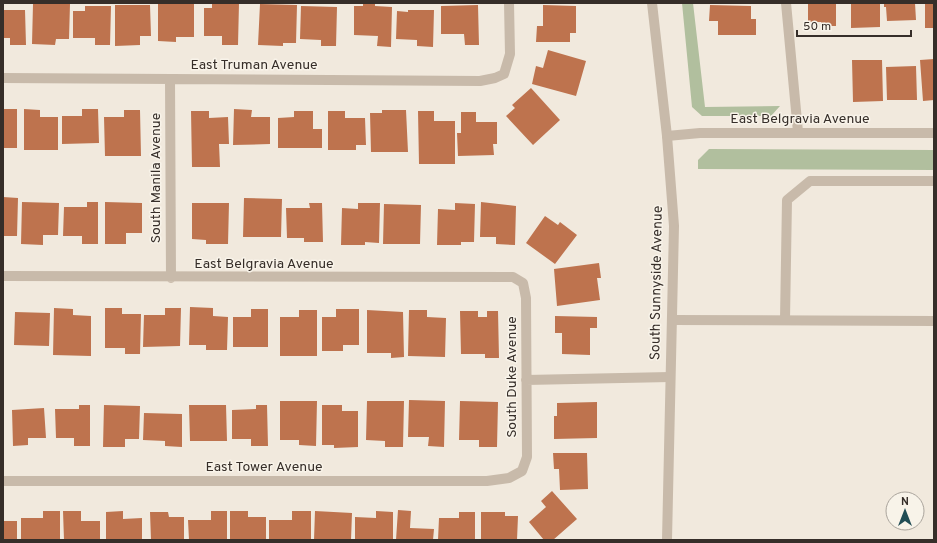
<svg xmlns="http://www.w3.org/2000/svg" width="937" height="543" font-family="Overpass,sans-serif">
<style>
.green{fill:#b1bf9e}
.building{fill:#be734e}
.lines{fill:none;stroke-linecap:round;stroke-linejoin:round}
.minor{stroke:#c8baaa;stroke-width:10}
.tertiary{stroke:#c8baaa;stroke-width:10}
.labels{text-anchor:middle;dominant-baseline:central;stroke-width:3;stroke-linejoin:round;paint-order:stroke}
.street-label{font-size:14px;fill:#362e29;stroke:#f8f3e9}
</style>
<rect width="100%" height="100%" fill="#f1e9dd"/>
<!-- green -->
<path class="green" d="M682,3H693L705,107L780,106L771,116H702L692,107Z
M709,149L934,150V170L698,169V160Z"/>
<!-- building -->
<path class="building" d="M158,3H194V37H176V42L158,41Z
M212,3H239L238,45H222V36H204V8H212Z
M363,3H375V6L392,7L391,47L377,46L378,36L354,35V6H363Z
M808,3H836V26H821V22H808Z
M851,3H880V27L851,28Z
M884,3H915L916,20L887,21L886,7H884Z
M925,3H934V28H925Z
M33,4H70L69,39H56L55,45L32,44Z
M260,4L297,5L296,43H283V46L258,45Z
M115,5H150L151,36H140V45L115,46Z
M478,5L479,45H465L464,34H441V6Z
M543,5L576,6V33H570V42H536L537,26H543Z
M710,5L751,6V19H756V35H718V21H709Z
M85,6H111L110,45H95V38H73V11H85Z
M301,6L337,7L336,46H321V40L300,39Z
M3,10H25L26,45H10V38H3Z
M408,10H434L433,47L417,46V40L396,39L397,11L408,12Z
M548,50L586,61L576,96L532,84L536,66L543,68Z
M934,59V100L923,101L920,60Z
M852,60H882L883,101L853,102Z
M916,66L917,100H887L886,67Z
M531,88L560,120L533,145L506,116L515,108L512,105Z
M3,109H17V148H3Z
M24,109L40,110V117H58V150H24Z
M82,109H98L99,143L62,144V116H82Z
M234,109L252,110L251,117H270V144L233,145Z
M124,110H140L141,156H105L104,117H124Z
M382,110H406L408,152H371L370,113H382Z
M191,111H209V118L228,117L229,144H219L220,167H192Z
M294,111H313V129H322V148H278V118L294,117Z
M328,111H345V118H365L366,145H356V150H328Z
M418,111H434V121H455V164H419Z
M461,112H476V122H497V144H493L494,155L458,156L457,133H461Z
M3,197L18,198L17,236H3Z
M244,198L282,199L281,237H243Z
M22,202L59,203L58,235H43V245L21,244Z
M87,202H98V244H82V236H63L64,207H87Z
M105,202L142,203V233H126V244H105Z
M481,202L516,206L515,245L496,244V237H480Z
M192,203H229L228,244H206V240L192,239Z
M309,203H322L323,242H304V238H287L286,208H310Z
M358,203H380L379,243L365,242V245H341L342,208L358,209Z
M455,203L475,204L474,242H461V245H437L438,209L455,210Z
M384,204L421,205L420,244H383Z
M545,216L558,225L560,222L577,235L555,264L526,243Z
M599,263L601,278H597L600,300L557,306L554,269Z
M190,307L213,308V316L228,317L227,350H206V345H189Z
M54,308L73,309V315L91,316V356L53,355Z
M105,308H122V314H141L140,354H125V348H105Z
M165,308H181L180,346L143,347L144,315H165Z
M251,309H268V347H233V317H251Z
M336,309H359V345H343V351H322V317H336Z
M299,310H317V356H280V317H299Z
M367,310L403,312L404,357L391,358V353H367Z
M409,310H427V317L446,318L445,357L408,356Z
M460,311H478V317H487V311H498L499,358H485V354H461Z
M15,312L50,313L49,346L14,345Z
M555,316L597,317V328H590V355L562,354V333H555Z
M409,400L445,401L444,447L428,446L429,437H408Z
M280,401H317L316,446L299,445V440H280Z
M367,401H404L403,447H385V441L366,440Z
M460,401L498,402L497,447H479V440H459Z
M597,402V438L554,439V416H557V403Z
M79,405H90V446H74V438H56L55,409H79Z
M104,405L140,406L139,439H125V447H103Z
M189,405H226L227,441H190Z
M256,405H267L268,446H251V439H232V410L256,409Z
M322,405H342V411H358V447L334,448V445H322Z
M44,408L46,438H28V445L13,446L12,410Z
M144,413L182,414V447L165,446V441L143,440Z
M553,453H587L588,489L560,490L559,469H554Z
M552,491L577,519L553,540H544L529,522L546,507L541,501Z
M398,510L411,511L410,528L434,529L433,540H396Z
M43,511H60V540H21V518H43Z
M63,511H81V521H100V540H64Z
M123,511V519L142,518V540H106V512Z
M211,511H227V540H189L188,520H211Z
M230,511H248V517H266V540H230Z
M292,511H311V540H269V520H292Z
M315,511L352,513L351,540H314Z
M376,511L393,512V540H355V517L376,518Z
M150,512H168L169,517H184V540H151Z
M459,512H475V540H438L439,518H459Z
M481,512H505V516H518L517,540H481Z
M3,521H17V540H3Z"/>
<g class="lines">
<!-- minor -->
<path class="minor" d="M786,3L798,132
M3,78L480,81L495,78L504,74L510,54L509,3
M170,79L171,278
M667,136L700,133H934
M3,276L513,277L523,283L526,298L527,457L522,471L509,478L487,481H3
M672,320L934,321
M785,320L787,200L810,181H934
M526,380L670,377"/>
<!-- tertiary -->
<path class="tertiary" d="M652,3L667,136L674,226L667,540"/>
</g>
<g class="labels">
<!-- street labels -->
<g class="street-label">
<text x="254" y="65">East Truman Avenue</text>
<text x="800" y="119">East Belgravia Avenue</text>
<text transform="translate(156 178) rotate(-90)">South Manila Avenue</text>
<text x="264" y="264">East Belgravia Avenue</text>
<text transform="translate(657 283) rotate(-89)">South Sunnyside Avenue</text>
<text transform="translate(512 377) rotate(-90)">South Duke Avenue</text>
<text x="264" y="467">East Tower Avenue</text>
</g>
</g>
<!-- border -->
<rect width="937" height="543" fill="none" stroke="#362e29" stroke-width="8"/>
<!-- north arrow -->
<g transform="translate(905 511)"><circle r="19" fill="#f8f3e9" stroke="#aaa49c"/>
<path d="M0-3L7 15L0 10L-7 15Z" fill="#214d55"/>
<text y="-6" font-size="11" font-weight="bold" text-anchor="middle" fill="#362e29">N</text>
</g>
<!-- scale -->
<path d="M797 30v6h114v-6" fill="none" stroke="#362e29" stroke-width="2"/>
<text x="803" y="30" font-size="12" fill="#362e29" stroke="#f8f3e9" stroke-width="3" paint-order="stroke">50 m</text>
</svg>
